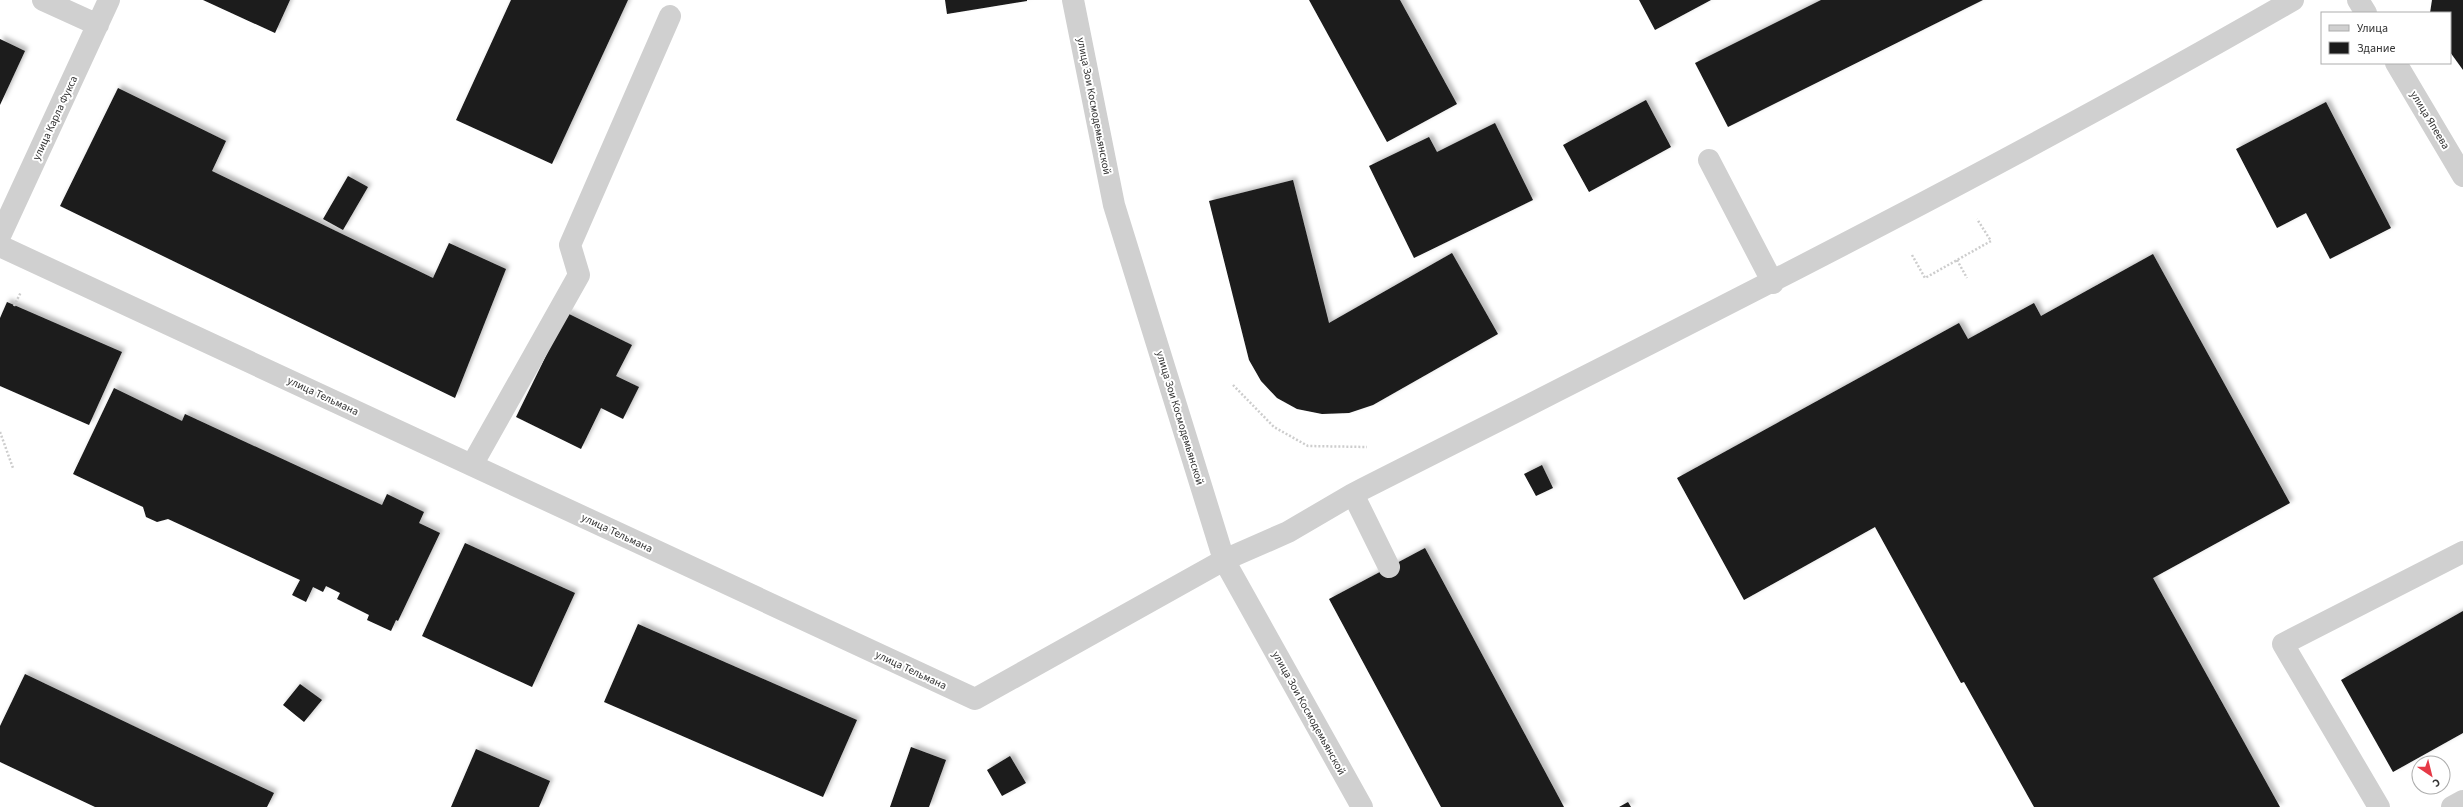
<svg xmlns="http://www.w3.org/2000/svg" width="2463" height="807" font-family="'Source Sans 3',sans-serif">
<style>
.building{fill:#1a1a1a;filter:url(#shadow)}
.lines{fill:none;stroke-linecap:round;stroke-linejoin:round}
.path{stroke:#cdcdcd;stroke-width:2.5;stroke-dasharray:2 2;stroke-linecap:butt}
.minor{stroke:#d0d0d0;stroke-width:22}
.labels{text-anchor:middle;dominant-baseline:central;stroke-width:4;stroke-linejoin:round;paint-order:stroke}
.street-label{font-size:11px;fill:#333;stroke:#fff}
</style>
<defs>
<filter id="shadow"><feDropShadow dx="3.5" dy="-3.5" stdDeviation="2" flood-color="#0004"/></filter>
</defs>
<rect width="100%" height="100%" fill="#fff"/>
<!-- building -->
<path class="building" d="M203,0H290L275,33Z
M511,0H628L552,164L456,120Z
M945,0H1027V1L947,14Z
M1309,0H1400L1457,104L1387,142Z
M1639,0H1711L1655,30Z
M1821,0H1983L1728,127L1695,63Z
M2432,0H2463V70L2450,52V13H2430Z
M0,39L25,51L0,105Z
M118,88L226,141L212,171L433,278L449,243L506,269L455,398L60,206Z
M1646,100L1671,147L1589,192L1563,145Z
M2326,102L2391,228L2330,259L2306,213L2277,228L2236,149Z
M1495,123L1533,200L1414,258L1369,166L1429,137L1437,152Z
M348,176L368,187L343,230L323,219Z
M1293,180L1329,323L1452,253L1498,334L1373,405L1349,413L1322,414L1297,409L1277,398L1261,381L1249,360L1209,201Z
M2153,254L2290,503L2153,578L2280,807H2034L1964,682L1961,683L1875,527L1744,600L1677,478L1959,323L1968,339L2034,303L2041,316Z
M7,302L122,352L89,425L0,386V318Z
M567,313L632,345L616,376L639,387L623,419L601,408L581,449L516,417Z
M114,388L182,421L185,414L382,505L387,494L424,512L419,523L440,533L398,621L396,620L391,631L367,620L369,615L337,599L340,593L326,586L323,592L313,587L306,602L292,595L300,580L168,519L157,522L146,517L143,507L73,474Z
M1542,465L1553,488L1536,496L1524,474Z
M465,543L575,593L532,687L422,636Z
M1425,548L1564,807H1441L1329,599Z
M2463,611V733L2393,772L2341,680Z
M638,624L857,720L823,797L604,702Z
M25,674L274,793L267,807H95L0,762V726Z
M300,684L322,700L304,722L283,705Z
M911,747L946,760L929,807H890Z
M476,749L550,781L539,807H451Z
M1010,756L1026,783L1002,796L987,770Z
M1628,802L1631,807H1619Z"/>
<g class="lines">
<!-- path -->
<path class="path" d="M1912,255L1925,278L1991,241L1977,219
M1957,260L1967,278
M14,306L21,292
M1233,385L1274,427L1308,446L1367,447
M0,432L13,468"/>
<!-- minor -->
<path class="minor" d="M43,0L98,25
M1073,0L1114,205L1224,560L1362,807
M2358,0L2366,13
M2396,63L2463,176
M1709,160L1773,283
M0,236L109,0
M0,246L975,699L1224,560L1288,532L1353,494C1669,334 1986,177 2293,0
M472,465L579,275L570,245L670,16
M1353,494L1389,567
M2379,807L2283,644L2463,552
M2452,807L2463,801"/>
</g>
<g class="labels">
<!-- street labels -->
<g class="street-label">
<text transform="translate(1094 106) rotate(79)">улица Зои Космодемьянской</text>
<text transform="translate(55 118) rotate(-65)">улица Карла Фукса</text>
<text transform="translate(2430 120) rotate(59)">улица Япеева</text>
<text transform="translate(323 396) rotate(25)">улица Тельмана</text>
<text transform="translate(1180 418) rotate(73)">улица Зои Космодемьянской</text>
<text transform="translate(617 533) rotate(25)">улица Тельмана</text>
<text transform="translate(911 670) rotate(25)">улица Тельмана</text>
<text transform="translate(1309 713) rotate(61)">улица Зои Космодемьянской</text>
</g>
</g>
<!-- legend -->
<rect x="2321" y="12" width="130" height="52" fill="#ffffff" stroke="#adadad"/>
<rect x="2329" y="25" width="20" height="6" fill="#d0d0d0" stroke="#adadad"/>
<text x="2357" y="32" font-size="12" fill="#333333">Улица</text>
<rect x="2329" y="42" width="20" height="12" fill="#1a1a1a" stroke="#adadad"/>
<text x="2357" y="52" font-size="12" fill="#333333">Здание</text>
<!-- north arrow -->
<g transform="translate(2431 775) rotate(145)"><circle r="19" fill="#ffffff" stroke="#adadad"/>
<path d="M0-3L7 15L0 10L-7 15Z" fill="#e63946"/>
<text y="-6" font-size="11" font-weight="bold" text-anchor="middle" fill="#333333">С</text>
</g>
</svg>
